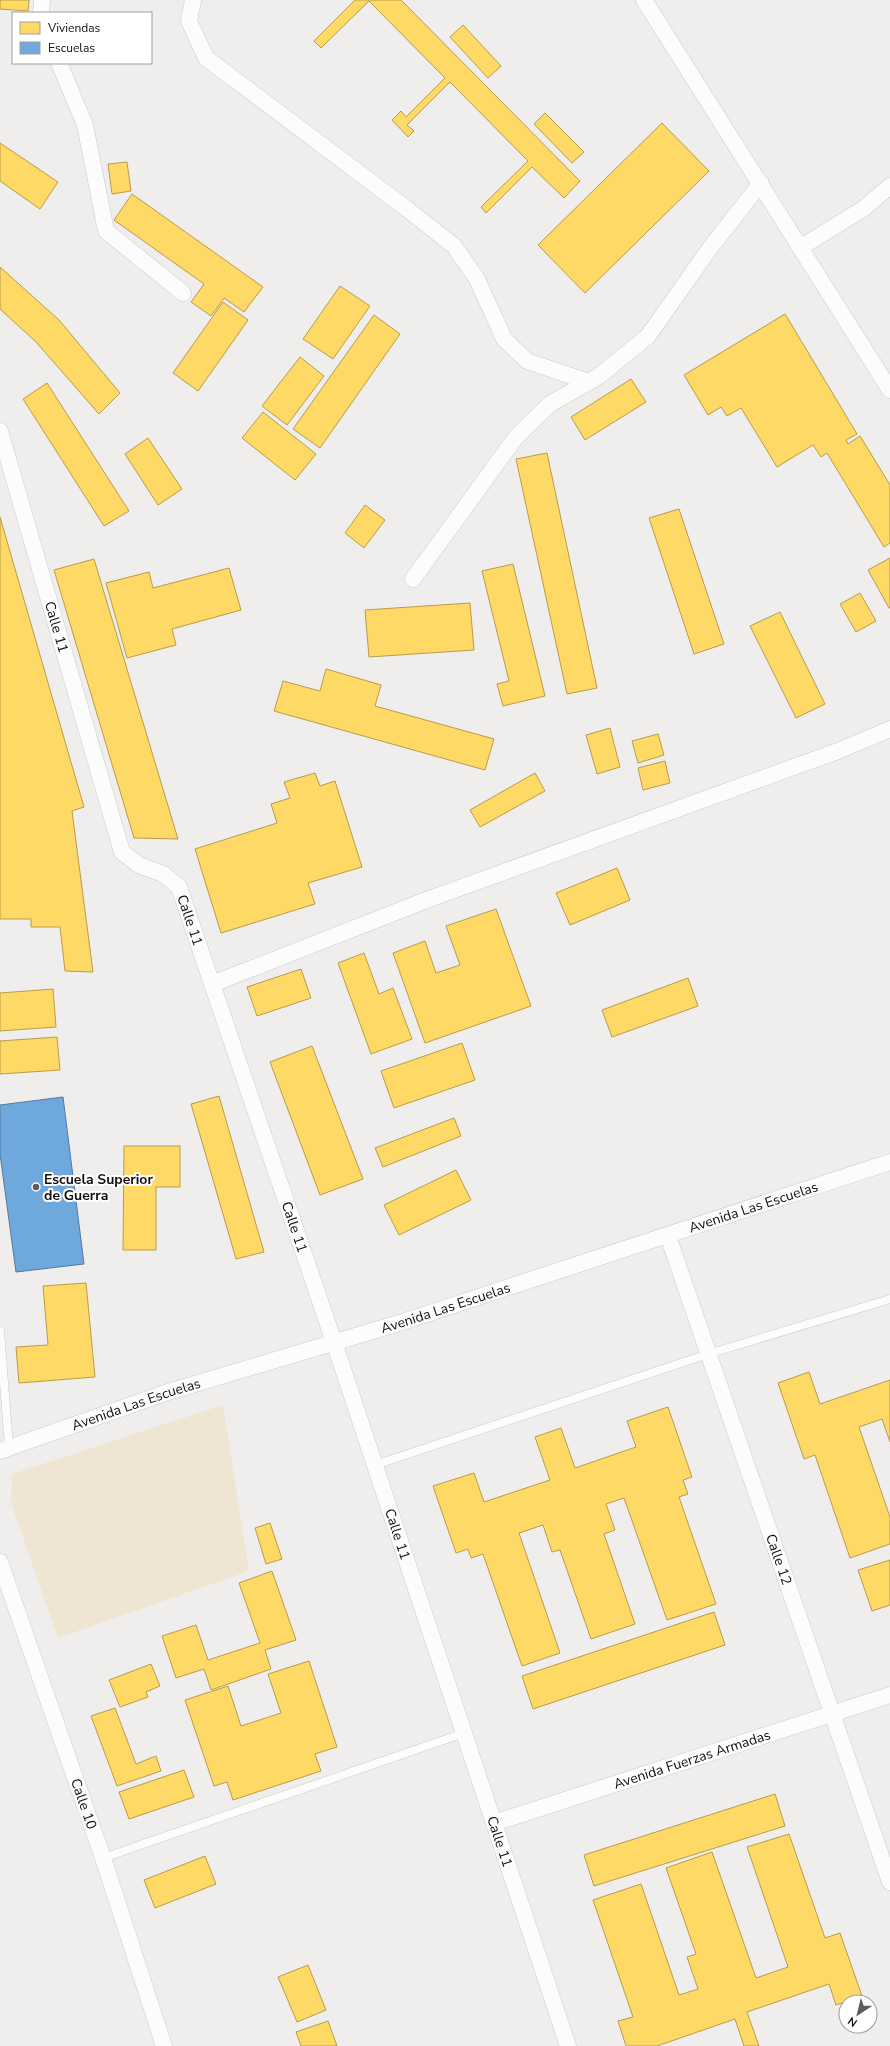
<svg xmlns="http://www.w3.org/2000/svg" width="890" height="2046" font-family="'Nunito Sans',sans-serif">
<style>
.green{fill:#efe5d2}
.homes{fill:#ffd966;stroke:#b79c4b}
.schools{fill:#6fa8dc;stroke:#527a9e}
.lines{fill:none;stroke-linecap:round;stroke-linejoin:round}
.service-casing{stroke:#cccbc9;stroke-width:9}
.minor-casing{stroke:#cccbc9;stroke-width:17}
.service{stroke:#fdfcfc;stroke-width:8}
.minor{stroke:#fdfcfc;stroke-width:16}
.poi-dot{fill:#5e5d5b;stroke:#fff;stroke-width:1.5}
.labels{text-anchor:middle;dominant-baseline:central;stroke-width:4;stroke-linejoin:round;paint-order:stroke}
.street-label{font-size:14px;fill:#100f0d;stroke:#fff}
.poi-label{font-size:14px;font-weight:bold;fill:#100f0d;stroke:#fff;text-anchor:start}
</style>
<rect width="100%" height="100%" fill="#f0eeec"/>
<!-- green -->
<path class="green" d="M223,1405L249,1571L58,1638L11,1503L12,1474Z"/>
<!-- homes -->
<path class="homes" d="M0,0H29L28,11L0,9Z
M355,0H401L580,181L564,198L532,167L486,213L481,207L528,161L450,82L407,125L414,131L408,137L392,120L401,111L406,117L445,78L369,1L321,48L314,41Z
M463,25L501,66L488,78L450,37Z
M545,113L584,152L572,163L534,124Z
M662,123L709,171L585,293L538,245Z
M0,143L58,182L40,209L0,181Z
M127,162L131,191L112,194L108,164Z
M132,194L263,287L244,312L224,298L211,316L191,302L204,284L114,220Z
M0,267L59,320L120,393L99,414L36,342L0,309Z
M340,286L370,306L333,359L303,339Z
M223,302L248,320L198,391L173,373Z
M785,314L857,434L846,440L848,444L860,436L890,485V543L884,547L827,453L821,457L813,445L777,467L741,408L727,416L721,407L708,415L684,375Z
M374,315L400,334L320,448L293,429Z
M300,357L324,376L287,425L262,406Z
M631,379L646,402L585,440L571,417Z
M47,383L129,511L104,526L23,399Z
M263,412L316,454L295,480L242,438Z
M148,438L182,489L158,505L125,454Z
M547,453L597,688L567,694L516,459Z
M365,505L385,520L364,548L345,533Z
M679,509L724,644L694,654L649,518Z
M0,517L84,807L72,811L93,972L65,971L60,927H31V919H0Z
M890,558V608H889L868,570Z
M94,559L178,839L134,838L54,570Z
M513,564L545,696L503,706L497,684L509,681L482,571Z
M229,568L241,610L172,629L176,645L127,658L106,583L149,572L153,588Z
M860,593L876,621L856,632L840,604Z
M470,603L474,650L369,657L365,610Z
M780,612L825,704L796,718L750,626Z
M326,669L381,685L375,706L494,739L485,770L274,711L283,681L320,691Z
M610,728L620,767L597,774L586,735Z
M658,734L664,755L638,763L632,741Z
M665,761L670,783L643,790L638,768Z
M315,773L320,786L335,781L362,867L308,883L315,904L221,933L195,849L277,823L271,804L290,798L284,782Z
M535,773L545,791L480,827L470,810Z
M617,868L630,900L570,925L556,893Z
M496,909L531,1006L425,1043L393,953L425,941L436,973L460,965L446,926Z
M364,953L379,994L393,988L412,1039L371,1054L338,963Z
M301,969L311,998L257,1016L247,987Z
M688,978L698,1006L612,1037L602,1010Z
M53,989L56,1027L0,1031V993Z
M57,1037L60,1070L0,1074V1041Z
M462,1043L475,1080L394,1108L381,1071Z
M312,1046L363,1179L320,1195L270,1062Z
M219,1096L264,1252L236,1259L191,1104Z
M454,1118L461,1136L383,1167L375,1148Z
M124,1146H180V1187H156V1250H123Z
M456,1170L471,1200L399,1235L384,1205Z
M86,1283L95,1377L19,1383L16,1347L48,1345L43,1286Z
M809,1372L820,1404L890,1380V1442L882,1419L859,1427L890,1517V1544L850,1558L815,1455L804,1459L778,1383Z
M668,1407L692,1477L683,1480L688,1494L679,1497L716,1604L667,1620L624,1498L606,1504L615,1530L604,1534L635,1624L591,1639L560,1550L552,1552L543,1525L519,1533L560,1653L522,1666L483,1554L471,1558L468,1549L456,1553L433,1486L474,1473L484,1502L550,1480L535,1437L561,1428L575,1468L636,1447L627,1421Z
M270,1523L282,1559L266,1564L255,1528Z
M890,1560V1605L872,1611L858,1570Z
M272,1571L296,1640L265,1650L271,1669L211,1690L204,1669L176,1678L162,1636L196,1625L208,1660L260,1643L239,1583Z
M714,1612L725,1645L533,1709L522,1676Z
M309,1661L337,1747L315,1754L321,1771L233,1800L227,1782L214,1786L185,1700L228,1686L241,1726L281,1713L268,1674Z
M151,1664L160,1686L146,1692L148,1697L120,1707L109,1680Z
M115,1708L136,1764L156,1756L161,1771L117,1786L91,1716Z
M184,1770L194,1797L129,1819L119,1792Z
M775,1794L785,1826L594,1886L584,1855Z
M789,1834L825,1938L840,1933L862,1996L836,2005L829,1984L747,2012L759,2046H744L735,2019L657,2046H626L618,2021L633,2017L593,1900L641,1884L679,1995L698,1989L687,1957L696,1954L666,1868L712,1852L756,1978L788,1967L747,1847Z
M205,1856L216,1884L155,1908L144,1880Z
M308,1965L326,2010L297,2022L278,1977Z
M328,2021L337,2046H301L296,2032Z"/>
<!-- schools -->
<path class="schools" d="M63,1097L84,1264L16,1272L0,1154V1105Z"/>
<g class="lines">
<!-- service casing -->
<g class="service-casing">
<path id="service" d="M0,1331L9,1447
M375,1465L708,1354L890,1299
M103,1858L464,1733"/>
</g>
<!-- minor casing -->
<g class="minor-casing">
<g id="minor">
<path d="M193,0L189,21L206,58L407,209L454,246L477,279L504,339L527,361L589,382"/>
<path d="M644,0L890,390"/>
<path d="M41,13L42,0"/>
<path d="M59,63L85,125L106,231L183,293"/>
<path d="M801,247L863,209L890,186"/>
<path id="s1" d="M0,431L122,852L139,865L163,874L179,887L334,1342L568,2046"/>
<path d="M413,579L516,437L550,404L599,376L648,336L710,248L761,183"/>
<path d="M212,984L429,899L838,751L890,729"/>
<path id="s2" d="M668,1236L890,1882"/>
<path id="s3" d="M0,1451L168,1392L396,1324L890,1162"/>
<path id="s4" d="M0,1562L103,1858L164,2046"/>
<path id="s5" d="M494,1823L890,1695"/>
</g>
</g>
<!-- service -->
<use href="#service" class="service"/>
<!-- minor -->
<use href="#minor" class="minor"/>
</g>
<!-- markers -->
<circle class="poi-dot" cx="36" cy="1187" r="4"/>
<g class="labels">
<!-- street labels -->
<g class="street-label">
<text stroke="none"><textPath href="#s1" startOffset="204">Calle 11</textPath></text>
<text stroke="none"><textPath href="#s1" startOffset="541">Calle 11</textPath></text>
<text stroke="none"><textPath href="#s3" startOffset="792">Avenida Las Escuelas</textPath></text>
<text stroke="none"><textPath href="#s1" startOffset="865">Calle 11</textPath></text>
<text stroke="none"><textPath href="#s3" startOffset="468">Avenida Las Escuelas</textPath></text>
<text stroke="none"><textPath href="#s3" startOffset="144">Avenida Las Escuelas</textPath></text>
<text stroke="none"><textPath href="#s1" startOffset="1189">Calle 11</textPath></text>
<text stroke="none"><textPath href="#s2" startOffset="342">Calle 12</textPath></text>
<text stroke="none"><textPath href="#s5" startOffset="208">Avenida Fuerzas Armadas</textPath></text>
<text stroke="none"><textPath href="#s4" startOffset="256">Calle 10</textPath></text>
<text stroke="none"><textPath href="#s1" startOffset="1513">Calle 11</textPath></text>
</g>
<!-- poi labels -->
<g class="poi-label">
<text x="44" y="1179">Escuela Superior<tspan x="44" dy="16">de Guerra</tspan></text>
</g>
</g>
<!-- legend -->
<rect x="12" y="12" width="140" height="52" fill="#ffffff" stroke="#9f9f9e"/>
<rect x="20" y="22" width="20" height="12" fill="#ffd966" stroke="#9f9f9e"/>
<text x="48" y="32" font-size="12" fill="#100f0d">Viviendas</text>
<rect x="20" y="42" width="20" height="12" fill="#6fa8dc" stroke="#9f9f9e"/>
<text x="48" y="52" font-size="12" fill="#100f0d">Escuelas</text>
<!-- north arrow -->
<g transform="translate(858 2014) rotate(215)"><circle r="19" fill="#ffffff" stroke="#9f9f9e"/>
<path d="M0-3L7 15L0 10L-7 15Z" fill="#5e5d5b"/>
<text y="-6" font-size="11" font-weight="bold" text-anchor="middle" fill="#100f0d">N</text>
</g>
</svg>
